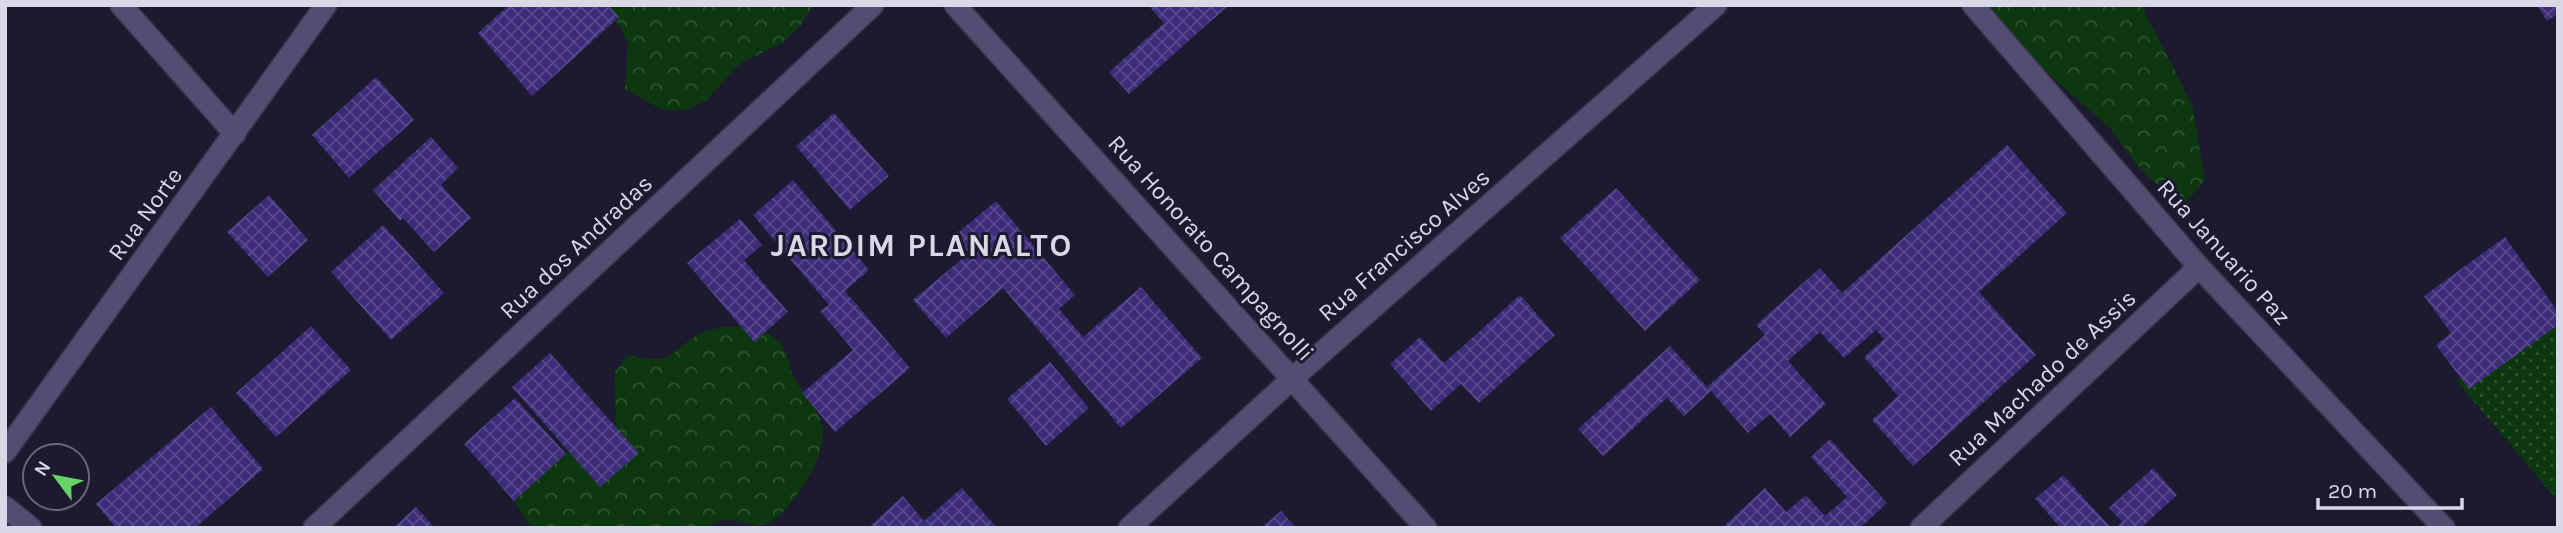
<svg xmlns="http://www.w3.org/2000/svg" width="2563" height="533" font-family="Karla,sans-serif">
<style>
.grass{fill:url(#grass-dots)}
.forest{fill:url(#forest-crowns)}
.building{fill:url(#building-cross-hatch)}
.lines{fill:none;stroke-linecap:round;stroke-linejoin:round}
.minor-casing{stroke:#363549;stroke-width:24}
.minor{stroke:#514e71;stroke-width:21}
.labels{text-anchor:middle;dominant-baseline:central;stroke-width:6;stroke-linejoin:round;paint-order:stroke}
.street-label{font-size:24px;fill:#d9d8e7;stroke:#1c1a2f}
.district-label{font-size:32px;font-weight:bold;letter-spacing:2px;fill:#d9d8e7;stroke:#1c1a2f}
</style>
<defs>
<pattern id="grass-dots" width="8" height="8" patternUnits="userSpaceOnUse" patternTransform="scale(1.75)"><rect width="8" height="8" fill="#0d380f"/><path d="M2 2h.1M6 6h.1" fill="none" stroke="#305432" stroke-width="1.8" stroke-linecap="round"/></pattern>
<pattern id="forest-crowns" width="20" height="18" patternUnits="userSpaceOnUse" patternTransform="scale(1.75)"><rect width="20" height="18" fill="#0d380f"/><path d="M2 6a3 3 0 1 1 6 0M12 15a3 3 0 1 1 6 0" fill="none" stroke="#305432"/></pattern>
<pattern id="building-cross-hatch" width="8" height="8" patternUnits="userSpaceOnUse" patternTransform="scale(1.75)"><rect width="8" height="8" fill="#3d2c79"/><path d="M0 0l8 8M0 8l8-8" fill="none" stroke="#584a8c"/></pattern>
</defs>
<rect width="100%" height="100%" fill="#1c1a2f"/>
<!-- grass -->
<path class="grass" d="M2558,322V501L2456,380Z"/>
<!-- forest -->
<path class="forest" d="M594,5H813L800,26L782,43L739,64L707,100L686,110H663L625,89L628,44L619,24Z
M1980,5H2146L2144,11L2192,104L2205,180L2181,208L2138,166L2109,127L1982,15Z
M723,327C748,327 776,327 786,354C789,363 790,371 795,380C804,395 817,407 822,425C829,452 795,506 772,521C760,530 744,521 731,520C723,519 712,524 706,528H534L526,520L514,501L528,482L566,454L568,450L616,441L615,372L629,355C676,367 667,352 701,333C707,330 716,329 723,327Z"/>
<!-- building -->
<path class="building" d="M509,5H608L619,17L532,96L478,33Z
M1148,5H1229L1129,94L1109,72L1164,23Z
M2537,5H2558V14L2547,21Z
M376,77L414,120L349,178L312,135Z
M834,113L889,176L850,210L796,146Z
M431,137L458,168L441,185L471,218L434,252L403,218L400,221L373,190Z
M2007,145L2067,213L1979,292L2036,355L1913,466L1872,420L1898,396L1864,357L1884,339L1876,330L1844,358L1820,332L1788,361L1826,404L1790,437L1770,414L1748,433L1711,391L1684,416L1667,398L1603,456L1578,429L1670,346L1707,387L1765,335L1756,325L1820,268L1842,293Z
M793,180L869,270L845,291L910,368L835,432L802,393L853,350L820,311L829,305L753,215Z
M1616,188L1700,280L1645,331L1560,238Z
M269,195L308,240L268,277L227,232Z
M996,201L1075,295L1059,309L1083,337L1141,287L1202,358L1121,428L1003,288L946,338L913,300L969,253L954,236Z
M740,219L762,245L744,260L788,312L754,342L687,263Z
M383,225L444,293L391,340L331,272Z
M2505,237L2558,312V325L2469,389L2436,345L2451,333L2424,296Z
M1520,295L1555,335L1479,403L1461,384L1431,411L1390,364L1420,337L1444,363Z
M311,326L351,370L276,437L236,393Z
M550,353L639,453L600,487L512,387Z
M1050,362L1089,408L1046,446L1007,399Z
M515,398L566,454L514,501L464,444Z
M211,407L263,469L195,528H116L96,504Z
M1830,439L1887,503L1860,528H1722L1765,488L1786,512L1806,495L1825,516L1847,497L1811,457Z
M2153,468L2177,495L2141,528H2116L2122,522L2109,508Z
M2063,475L2111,528H2061L2035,499Z
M962,488L997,528H868L903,496L924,521Z
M416,507L435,528H393Z
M1281,511L1296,528H1261Z"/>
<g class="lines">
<!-- minor casing -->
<g class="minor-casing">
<path id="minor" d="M121,5L235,134
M955,5L1426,528
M1973,5L2199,267L2444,528
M5,452L326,5
M5,507L31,528
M314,528L873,5
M1129,528L1293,378L1716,5
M1921,528L2199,267"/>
</g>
<!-- minor -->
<use href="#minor" class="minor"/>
</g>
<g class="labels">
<!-- street labels -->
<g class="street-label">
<text transform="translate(145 214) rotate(-54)">Rua Norte</text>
<text transform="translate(1404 245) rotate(-41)">Rua Francisco Alves</text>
<text transform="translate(576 247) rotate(-43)">Rua dos Andradas</text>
<text transform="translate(1211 248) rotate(48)">Rua Honorato Campagnolli</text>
<text transform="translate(2224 252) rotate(48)">Rua Januario Paz</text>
<text transform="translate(2042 378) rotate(-43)">Rua Machado de Assis</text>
</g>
<!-- district labels -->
<g class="district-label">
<text x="922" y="245">JARDIM PLANALTO</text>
</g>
</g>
<!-- border -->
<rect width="2563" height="533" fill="none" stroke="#d9d8e7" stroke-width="14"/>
<!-- north arrow -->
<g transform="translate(56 477) rotate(302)"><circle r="33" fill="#1c1a2f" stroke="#686679" stroke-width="2"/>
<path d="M0-5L12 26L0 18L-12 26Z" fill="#65d467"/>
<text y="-10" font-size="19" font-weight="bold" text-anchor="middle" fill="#d9d8e7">N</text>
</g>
<!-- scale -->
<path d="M2318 498v10h144v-10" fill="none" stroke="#d9d8e7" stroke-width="3.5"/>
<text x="2328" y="498" font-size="21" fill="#d9d8e7" stroke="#1c1a2f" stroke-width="5" paint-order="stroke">20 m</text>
</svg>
